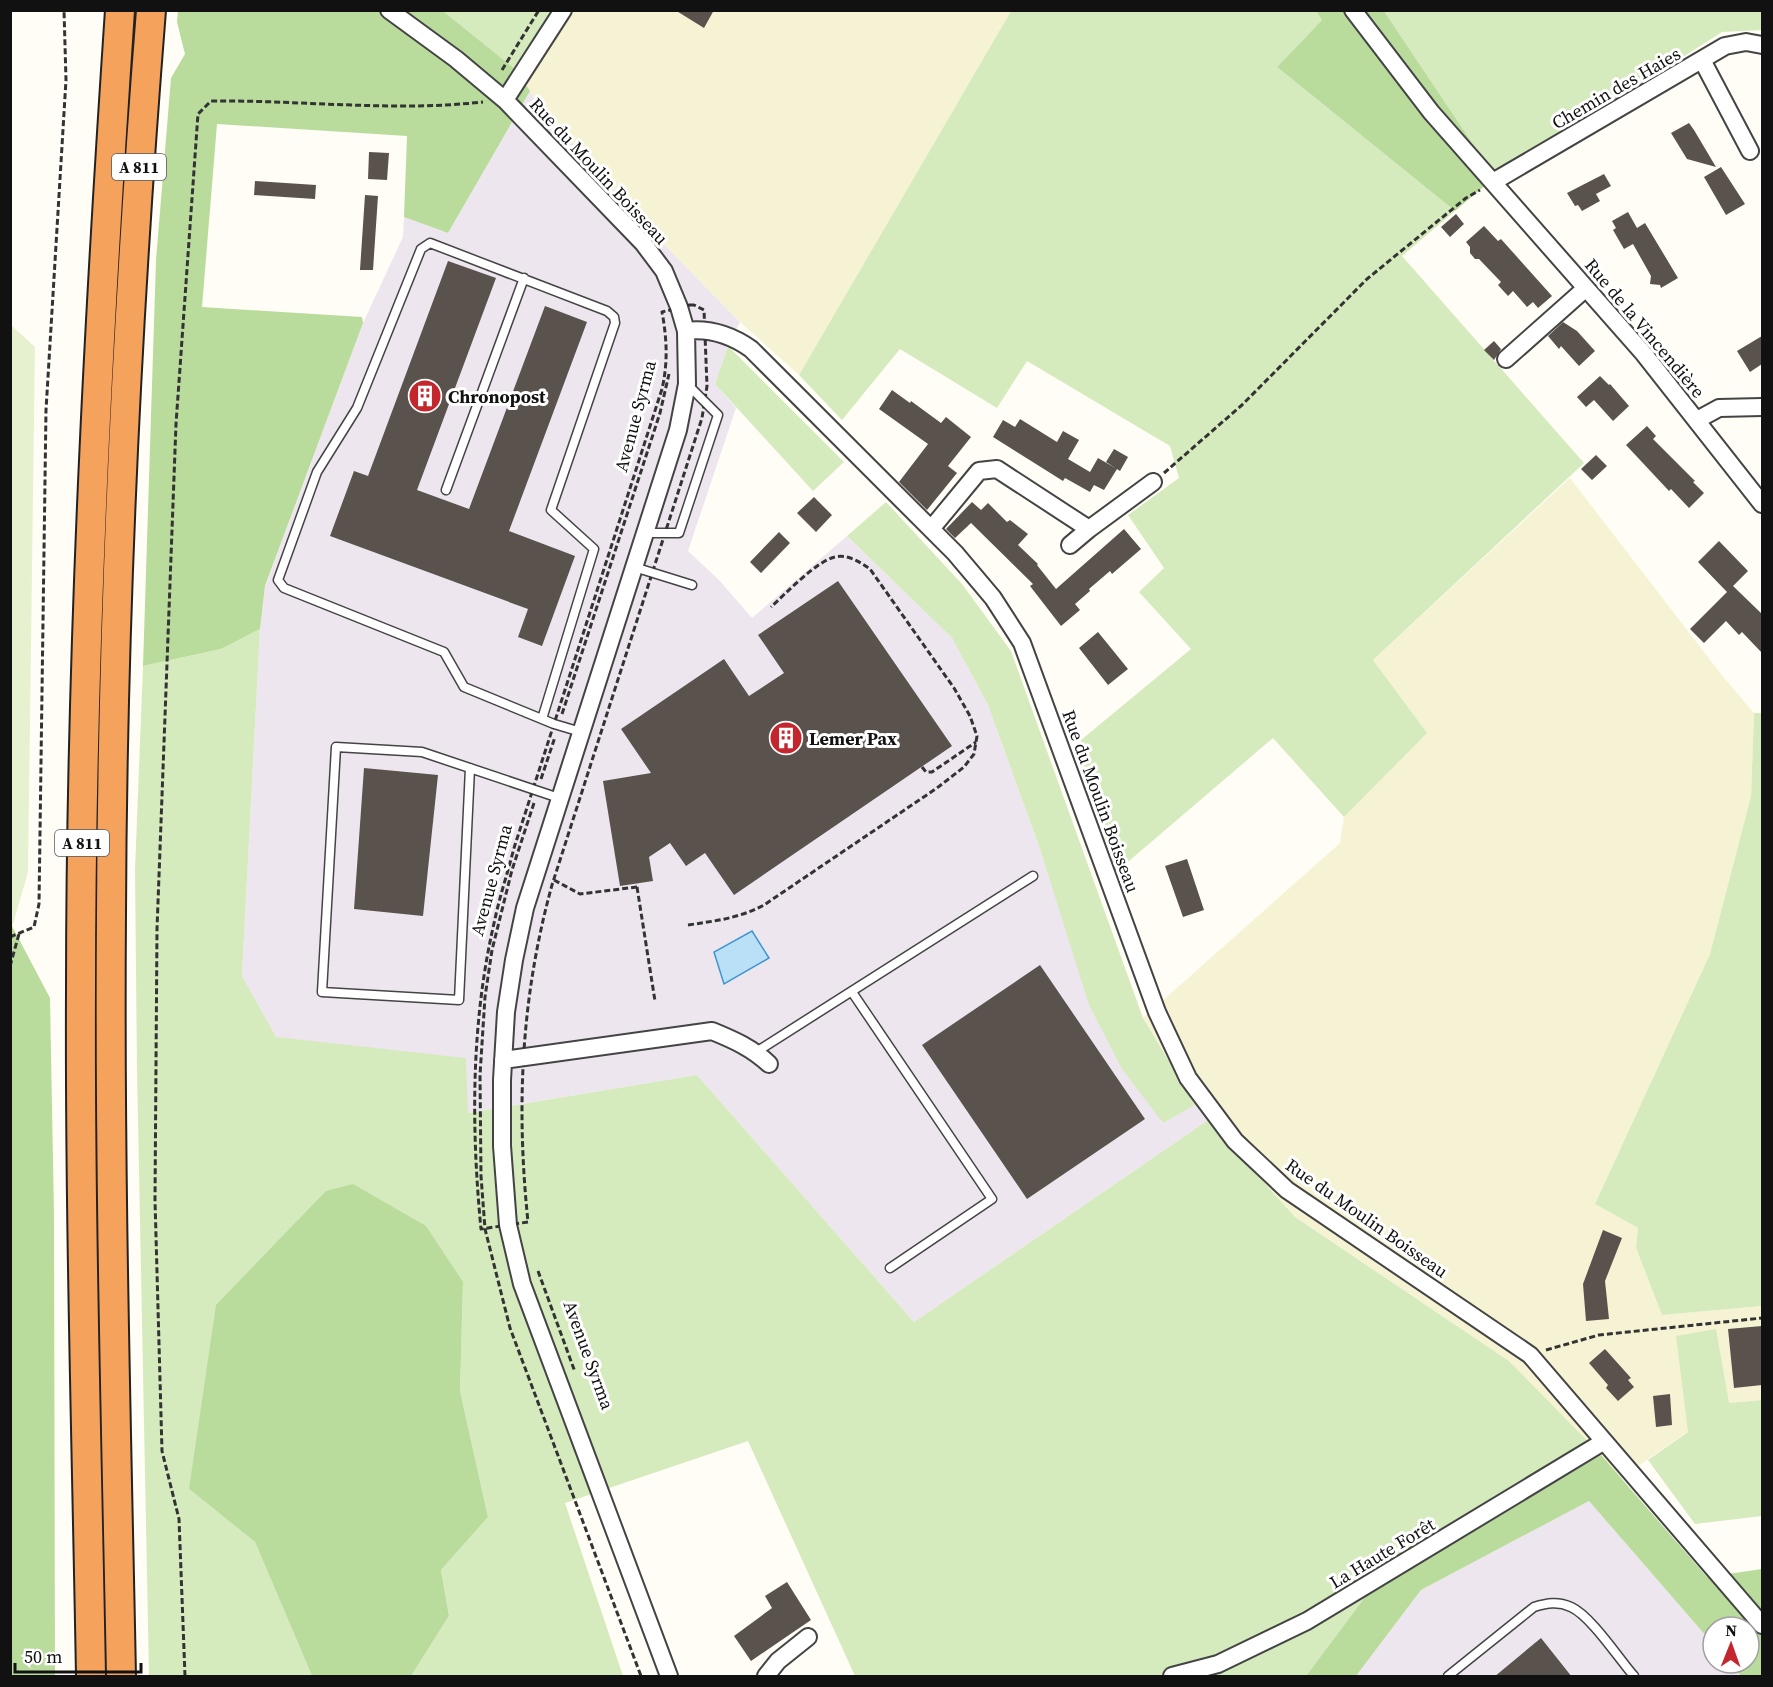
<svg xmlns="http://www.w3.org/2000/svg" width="1773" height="1687" font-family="'Source Serif 4',serif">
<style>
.industrial{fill:#eee6ef}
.farmland{fill:#f6f3d4}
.green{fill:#d5ebbd}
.forest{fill:#b9dc9c}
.pitch{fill:#e6f2cf}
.water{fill:#b9e0f7;stroke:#3f96cf;stroke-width:1.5}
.building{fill:#5a524d}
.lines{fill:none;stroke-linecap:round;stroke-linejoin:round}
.service-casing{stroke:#444;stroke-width:11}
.minor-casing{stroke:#444;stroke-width:20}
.motorway-casing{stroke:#222;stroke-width:32}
.path{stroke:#333;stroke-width:3;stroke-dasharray:6 3;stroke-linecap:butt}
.service{stroke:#fff;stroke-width:8}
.minor{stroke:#fff;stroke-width:16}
.motorway{stroke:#f5a25d;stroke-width:28}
.labels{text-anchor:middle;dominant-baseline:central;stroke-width:6;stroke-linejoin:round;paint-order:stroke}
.shield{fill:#fff;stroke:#585858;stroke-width:1.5}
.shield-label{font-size:16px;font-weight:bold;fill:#111}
.street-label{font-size:18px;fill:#111;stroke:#fff}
.poi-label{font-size:18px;font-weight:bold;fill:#111;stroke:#fff;text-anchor:start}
</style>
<rect width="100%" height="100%" fill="#fffdf5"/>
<!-- industrial -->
<path class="industrial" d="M530,91L539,105L652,232L740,322L728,346L715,384L736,408L688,551L719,580L752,618L847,536L952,638L988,705L1041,852L1162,1123L1195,1105L1208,1120L914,1322L697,1075L467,1113L466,1059L276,1038L242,976L260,629L265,587L363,323L403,237L404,217L448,233Z
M1589,1501L1713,1644V1663H1729L1741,1676H1356L1421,1590Z"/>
<!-- farmland -->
<path class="farmland" d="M550,11H1011L799,375L740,322L652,232L539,105L515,69Z
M1570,478L1724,678L1754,713L1751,796L1710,954L1595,1204L1638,1228L1636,1248L1662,1315L1762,1306V1400L1729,1403L1621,1478L1509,1361L1295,1217L1195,1105L1143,1018L1340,843L1344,817L1426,733L1373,660Z"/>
<!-- green -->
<path class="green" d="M443,11H550L515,69Z
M1011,11H1316L1322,20L1277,67L1455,211L1402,256L1584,463L1373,660L1427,733L1344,817L1273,738L1116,872L1075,745L1191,649L1139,592L1164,568L1128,515L1179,478L1170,446L1027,361L997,408L900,349L842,420L799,375Z
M1384,11H1762V30L1722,32L1495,177Z
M728,346L844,462L813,491L715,384Z
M886,502L962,584L1011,651L1143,1018L1195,1105L1163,1123L1122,1069L1089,1005L1041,852L988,705L952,638L847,536Z
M260,629L242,976L276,1037L466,1058L468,1113L697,1075L914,1322L1208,1120L1295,1217L1509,1361L1601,1455L1368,1593L1306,1676H855L748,1441L565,1503L623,1676H411L449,1616L441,1570L488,1517L460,1391L463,1282L189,1489L255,1542L312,1676H149L137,1069L135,870L143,666L221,649Z
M1754,713H1762V1306L1662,1315L1636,1248L1638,1228L1595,1204L1710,954L1751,796Z
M1716,1329L1729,1403L1762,1400V1516L1695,1524L1648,1460L1688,1432L1676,1336Z"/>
<!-- forest -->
<path class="forest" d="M178,11H443L515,69L530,91L448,233L404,217L407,136L217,124L202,307L362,317L363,323L265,586L260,629L221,649L143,666L156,260L171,78L185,54L177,22Z
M1316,11H1384L1495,177L1455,211L1277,67L1322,20Z
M12,926L50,998L54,1215L55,1676H11L10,931Z
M353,1184L426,1226L463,1282L460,1391L488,1517L441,1570L449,1616L411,1676H312L255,1542L189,1489L216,1305L326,1191Z
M1601,1455L1707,1577L1762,1569V1676H1741L1729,1663H1749V1627H1713V1644L1589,1501L1421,1590L1356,1676H1306L1368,1593Z"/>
<!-- pitch -->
<path class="pitch" d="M11,325L35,347L28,872L11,931Z"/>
<!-- water -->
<path class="water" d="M752,931L769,958L724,984L714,952Z"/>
<!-- building -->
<path class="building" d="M675,10H714L704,28Z
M1689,123L1694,130L1716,167L1687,159L1671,133Z
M369,152L389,153L387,180L368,179Z
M1721,167L1745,204L1726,215L1704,177Z
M1604,174L1611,186L1596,194L1600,201L1582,211L1578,205L1575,206L1567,193Z
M255,181L316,185L315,199L254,195Z
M365,195L378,196L373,270H360Z
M1628,212L1637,228L1645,223L1678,278L1661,288L1660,285L1650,284L1651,276L1633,244L1624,249L1613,230L1616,228L1612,221Z
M1456,214L1464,224L1450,237L1441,227Z
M1484,226L1498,241L1501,239L1552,296L1538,308L1533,302L1527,307L1513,291L1508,296L1498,285L1501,282L1479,259H1475L1470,253V247L1466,242Z
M448,261L496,278L417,490L469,509L545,306L587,322L509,531L575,556L542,646L518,637L528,609L330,536L354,471L368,476Z
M1563,322L1577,331L1595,351L1579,366L1561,346L1559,349L1548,336Z
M1762,336V364L1750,372L1737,351Z
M1494,341L1501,349L1494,360L1484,350Z
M1600,376L1609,385L1610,384L1629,406L1613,421L1594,400L1586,407L1577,397Z
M892,390L910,403L911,401L941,423L946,417L971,437L948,466L957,473L927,510L899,482L928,444L879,409Z
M1020,419L1057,442L1063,431L1079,440L1068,459L1090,472L1098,458L1117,469L1104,490L1094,485L1090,492L1065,478L1063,481L993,437L1003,420L1015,427Z
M1647,426L1656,436L1653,439L1695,481L1693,482L1704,493L1689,508L1671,489L1669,491L1626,445Z
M1114,449L1128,457L1120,471L1106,462Z
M1596,455L1607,466L1592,480L1581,469Z
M814,497L832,515L816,532L797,513Z
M972,502L981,510L988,503L1007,522L1010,520L1028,534L1018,545L1038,564L1037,565L1056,589L1124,529L1141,549L1112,574L1110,571L1089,589L1090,591L1075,604L1080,610L1061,626L1030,586L1033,584L971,523L955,538L946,529Z
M779,532L790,543L761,573L750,562Z
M1719,541L1748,571L1733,586L1762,614V653L1742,632L1739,635L1726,621L1704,643L1690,629L1727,592L1698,562Z
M838,581L952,746L734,895L705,853L686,866L670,843L649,857L653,881L620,886L603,781L651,773L621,729L724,659L749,696L784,673L758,635Z
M1098,632L1128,669L1108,685L1079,648Z
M364,768L438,775L423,916L354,909Z
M1187,859L1204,910L1183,917L1165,866Z
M1040,965L1145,1119L1027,1199L922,1045Z
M1603,1230L1622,1238L1605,1281L1609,1319L1586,1321L1583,1284Z
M1762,1326V1385L1734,1388L1728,1329Z
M1605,1349L1631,1378L1628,1380L1634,1387L1618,1401L1606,1388L1608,1385L1589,1363Z
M1670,1394L1672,1425L1656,1427L1653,1396Z
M787,1582L811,1620L751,1661L734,1636L772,1608L765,1596Z
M1541,1638L1572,1677H1494Z"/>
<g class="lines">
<!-- service casing -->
<g class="service-casing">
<path id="service" d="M446,490L524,278
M645,533H679L718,415L687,384
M634,567L692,585
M542,719L594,549L551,510L615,323L614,317L607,311L430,243L421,249L357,408L317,472L278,580L284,588L444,652L464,687L554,724L581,732
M470,768L459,1000L322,992L336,747L422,752L559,798
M852,992L992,1199L890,1268
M756,1052L1033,876
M1448,1676L1534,1607C1547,1603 1558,1601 1571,1607C1591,1616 1619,1659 1634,1676"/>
</g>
<!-- minor casing -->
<g class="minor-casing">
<path id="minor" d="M389,10L456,59L505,100L643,243L664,271L679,307L686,331C710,328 731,335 751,349L955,553L993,598L1022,643L1157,1012L1188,1078L1235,1141L1287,1190L1530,1355L1762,1625
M1353,10L1431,112L1644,354L1762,504
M1702,60L1750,151
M505,100L563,10
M1493,182L1725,46L1746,42L1762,45
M1506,359L1586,288
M1697,420L1719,408L1762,407
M931,529L979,471L997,469L1089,529L1153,482
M1070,545L1089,529
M503,1060L712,1031C734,1040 752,1048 769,1064
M669,1676L522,1284L508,1225L502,1146V1080L506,1012L514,960L525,908L678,430L687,384L686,331
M766,1676L778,1661L808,1637
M1172,1676L1218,1664L1307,1621L1603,1442"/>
</g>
<!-- motorway casing -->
<g class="motorway-casing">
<path id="motorway" d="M91,1676C87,1448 80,1219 81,990C81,663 98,337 120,10
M121,1676C116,1422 109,1168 111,914C112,613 127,311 151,10"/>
</g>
<!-- path -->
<path class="path" d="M502,70L539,10
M690,305H694L704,310L707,386L702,418L552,885C521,997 516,1106 528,1222L481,1229C471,1126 471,1020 495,919C500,895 508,872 514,848L662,389C668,363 667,339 662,312Z
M1164,473L1242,405L1367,279L1466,198L1480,190
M562,714L660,413L669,374
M922,767L926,772H932L976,742
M541,779L555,737
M534,803L512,870L492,950L485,997L480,1075L481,1176L485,1229L510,1328L641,1676
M554,880L580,894L637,887L636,884
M637,887L655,1001
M688,925C715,921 740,918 764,905L937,788L964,767L974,754L977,736L970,716L954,688L870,569C860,562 848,554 835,557C818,560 785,594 771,607
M10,937L34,927L39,904L46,410L66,80L64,10
M10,966L19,934
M538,1271L575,1372
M1546,1350L1599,1335L1762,1318
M185,1676L179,1519L162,1451L155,1200L157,929L176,424L198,114L211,101C301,100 393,112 483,102"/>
<!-- service -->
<use href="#service" class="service"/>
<!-- minor -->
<use href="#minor" class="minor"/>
<!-- motorway -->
<use href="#motorway" class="motorway"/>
</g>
<!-- icons -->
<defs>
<g id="building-disc" transform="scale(1.725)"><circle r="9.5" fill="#c4262e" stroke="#fff"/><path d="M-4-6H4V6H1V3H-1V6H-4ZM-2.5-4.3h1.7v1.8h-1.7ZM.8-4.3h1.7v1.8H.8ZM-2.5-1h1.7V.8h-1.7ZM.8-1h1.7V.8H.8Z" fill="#fff"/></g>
</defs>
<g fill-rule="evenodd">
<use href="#building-disc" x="425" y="396"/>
<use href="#building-disc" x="786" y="738"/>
</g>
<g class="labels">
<!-- shield labels -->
<g class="shield">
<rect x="112" y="154" width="54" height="26" rx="4.5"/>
<rect x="55" y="830" width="54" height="26" rx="4.5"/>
</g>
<g class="shield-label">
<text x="139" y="167">A 811</text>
<text x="82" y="843">A 811</text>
</g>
<!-- street labels -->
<g class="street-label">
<text transform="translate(1616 88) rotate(-30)">Chemin des Haies</text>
<text transform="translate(599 171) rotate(47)">Rue du Moulin Boisseau</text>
<text transform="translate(1645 328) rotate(50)">Rue de la Vincendière</text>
<text transform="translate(635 416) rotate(-75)">Avenue Syrma</text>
<text transform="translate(1101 801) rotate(70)">Rue du Moulin Boisseau</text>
<text transform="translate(491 880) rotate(-75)">Avenue Syrma</text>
<text transform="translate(1367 1218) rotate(35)">Rue du Moulin Boisseau</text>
<text transform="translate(589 1355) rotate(70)">Avenue Syrma</text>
<text transform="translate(1382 1553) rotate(-31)">La Haute Forêt</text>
</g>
<!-- poi labels -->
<g class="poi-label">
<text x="448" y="396">Chronopost</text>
<text x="809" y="738">Lemer Pax</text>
</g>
</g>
<!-- border -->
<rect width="1773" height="1687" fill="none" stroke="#111111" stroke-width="24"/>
<!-- north arrow -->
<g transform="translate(1731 1645) rotate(1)"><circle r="28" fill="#ffffff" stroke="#a0a0a0" stroke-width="1.5"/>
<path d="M0-4.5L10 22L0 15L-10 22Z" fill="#c4262e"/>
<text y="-9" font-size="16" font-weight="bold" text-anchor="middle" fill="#111111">N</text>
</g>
<!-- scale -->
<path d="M15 1663v9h126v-9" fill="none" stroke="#111111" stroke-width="3"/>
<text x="24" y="1663" font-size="18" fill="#111111" stroke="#ffffff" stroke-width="4.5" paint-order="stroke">50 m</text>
</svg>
